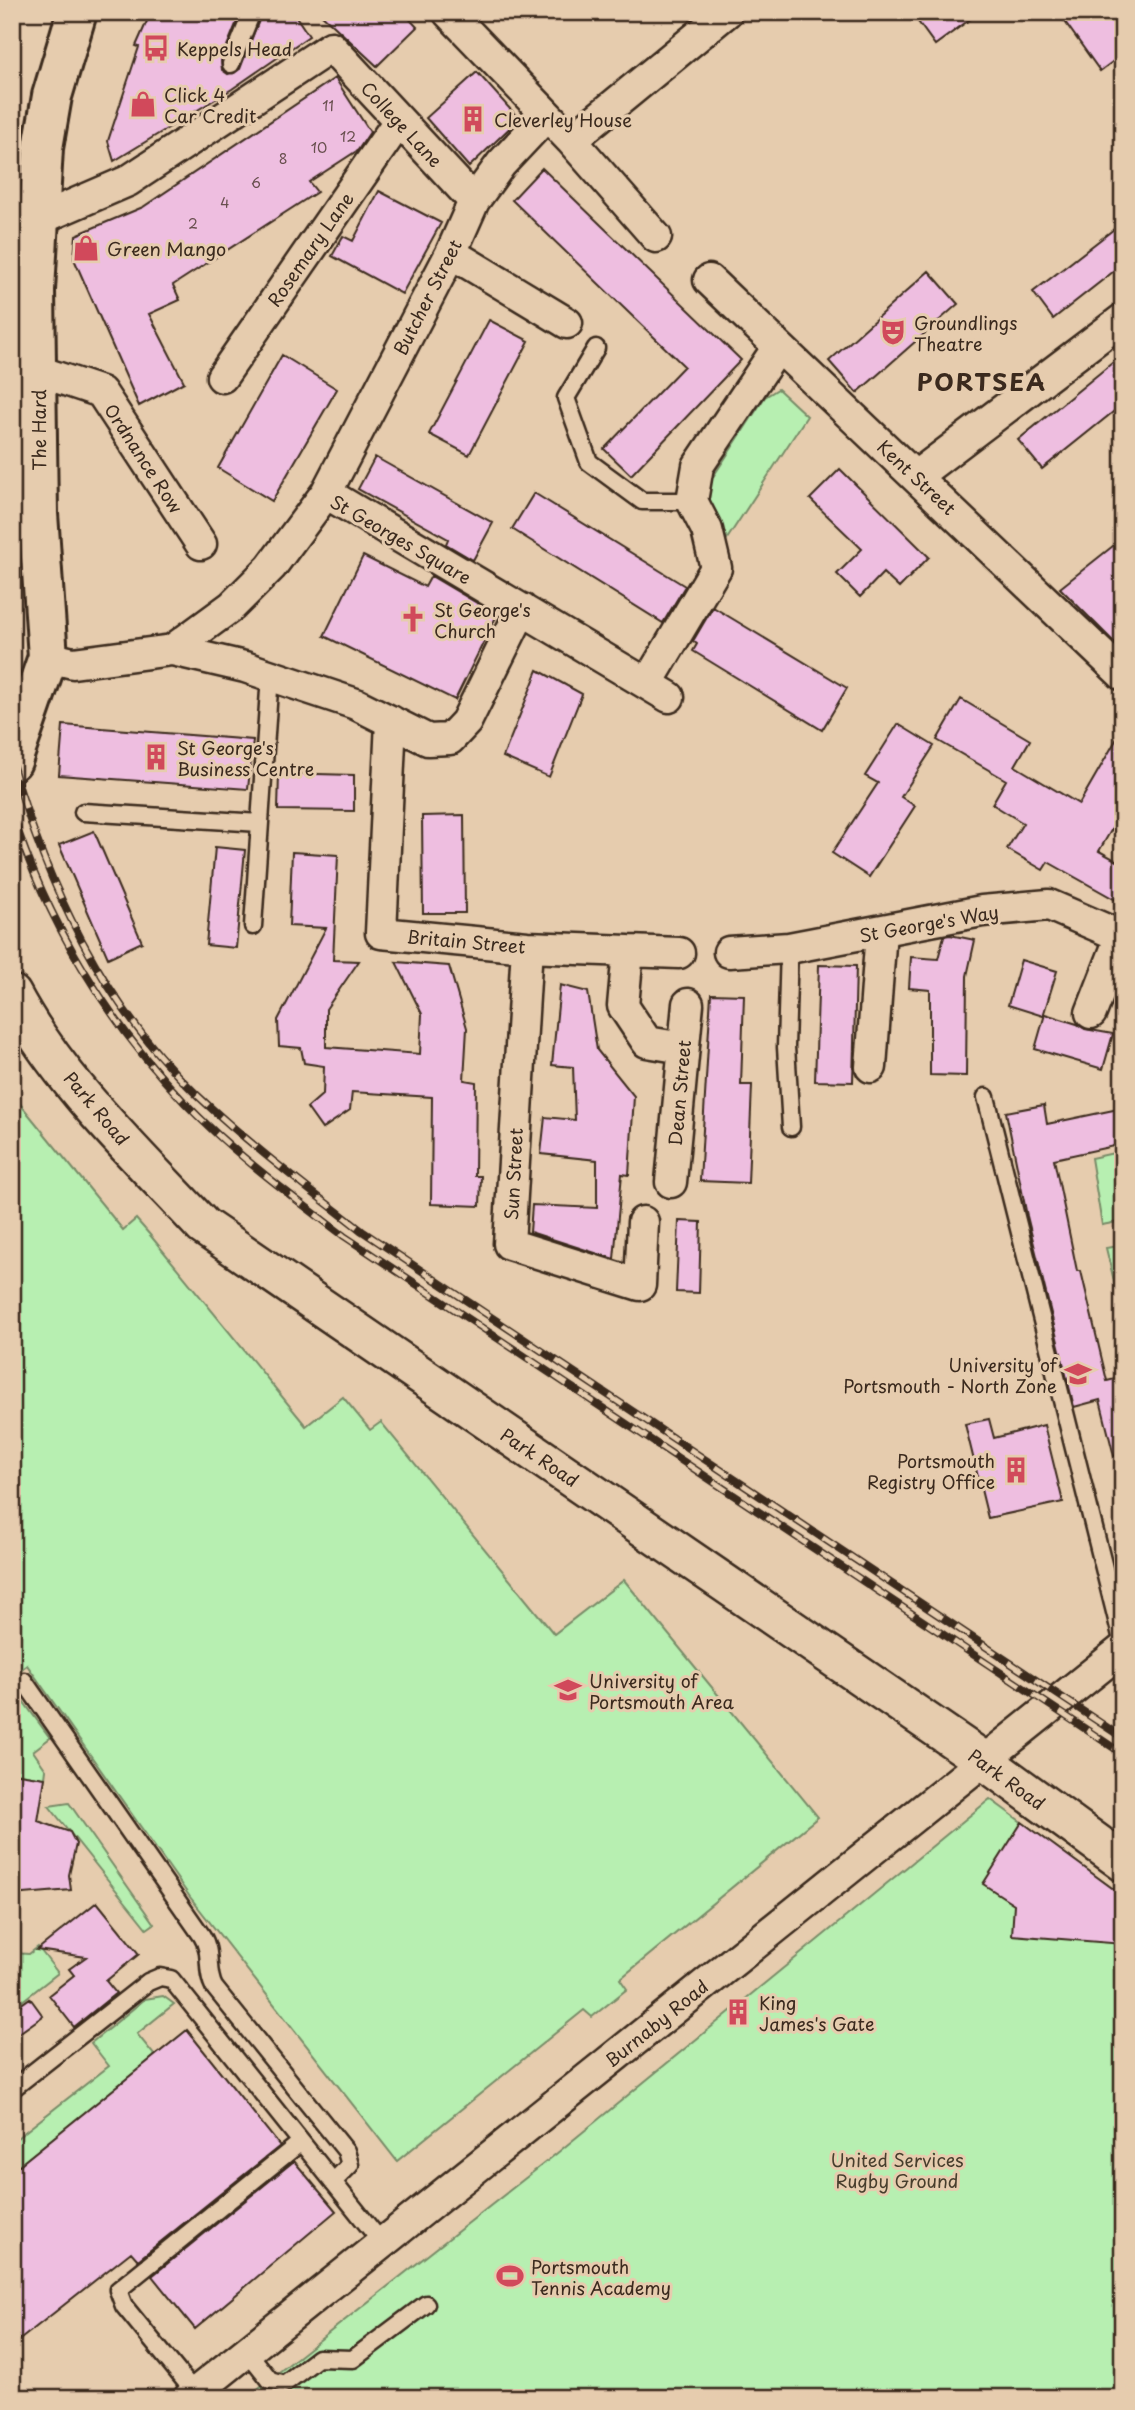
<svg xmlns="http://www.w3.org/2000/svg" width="1135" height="2410" font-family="'Playpen Sans',sans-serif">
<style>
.green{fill:#b7efb1;stroke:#798c68;stroke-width:2}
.building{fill:#eebee0;stroke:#3b2a1e;stroke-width:2}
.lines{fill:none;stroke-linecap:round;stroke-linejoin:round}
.service-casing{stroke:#3b2a1e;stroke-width:21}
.minor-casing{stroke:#3b2a1e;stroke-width:35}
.tertiary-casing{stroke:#3b2a1e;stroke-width:42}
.secondary-casing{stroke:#3b2a1e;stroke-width:44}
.service{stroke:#e6ccae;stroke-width:16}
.minor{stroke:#e6ccae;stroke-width:30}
.tertiary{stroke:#e6ccae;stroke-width:37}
.secondary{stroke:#e6ccae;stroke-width:38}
.rail-casing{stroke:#3b2a1e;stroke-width:8}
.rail{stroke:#e6ccae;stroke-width:5;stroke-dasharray:16;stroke-linecap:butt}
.labels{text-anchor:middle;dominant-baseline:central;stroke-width:6;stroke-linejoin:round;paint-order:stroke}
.number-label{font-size:14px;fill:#684f4e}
.poi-label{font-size:18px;fill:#3b2a1e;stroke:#e6ccae;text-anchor:start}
.street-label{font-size:18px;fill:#3b2a1e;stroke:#e6ccae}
.park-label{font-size:18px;fill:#473e2d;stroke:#e6ccae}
.district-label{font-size:24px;font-weight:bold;letter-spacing:2px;fill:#3b2a1e;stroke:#e6ccae}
</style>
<rect width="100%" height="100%" fill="#e6ccae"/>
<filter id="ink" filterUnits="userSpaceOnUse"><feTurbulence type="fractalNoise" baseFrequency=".0143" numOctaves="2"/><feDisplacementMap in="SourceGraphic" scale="14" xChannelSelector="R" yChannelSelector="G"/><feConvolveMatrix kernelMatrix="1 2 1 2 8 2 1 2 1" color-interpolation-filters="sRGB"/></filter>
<g filter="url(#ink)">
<!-- green -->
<path class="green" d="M778,389L807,416L727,539L709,501V483L765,397Z
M12,1094L123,1230L136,1219L150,1235L306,1426L343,1397L370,1430L381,1422L554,1634L624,1580L818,1817L620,1979L627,1989L592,2017L584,2010L397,2161L190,1897L27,1665L12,1676Z
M1123,1151V1221L1102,1225L1091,1158Z
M1123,1245V1318L1106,1248Z
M12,1686L50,1738L33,1751L46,1770L45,1778L12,1773Z
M990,1799L1123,1896V2398H246L556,2154Z
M69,1803L154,1924L147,1929L49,1806Z
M38,1947L58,1973L12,2009V1953L29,1954Z
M163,1996L174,2004L137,2034L155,2056L12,2171V2142L109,2066L91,2043L145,1999Z"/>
<!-- building -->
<path class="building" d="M151,12H241L221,61L222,70L228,74L240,69L262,12H293L309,36L232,89L114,161L108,141L139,47L136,46Z
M319,12H403L417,27L377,66Z
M911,12H980L935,45Z
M1058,12H1123V54L1100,71Z
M477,72L519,119L469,167L426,118Z
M335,78L370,132L358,150L309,182L317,192L173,285L180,300L149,314L184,382L139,406L74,259L76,235L143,207Z
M542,168L741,360L631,475L604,449L684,366L512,200Z
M379,191L441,223L402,294L332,256L343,236L353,241Z
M1123,222V264L1053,319L1033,292Z
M929,271L958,304L857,393L829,361Z
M489,320L529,341L469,455L429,434Z
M1123,354V404L1042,469L1018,440Z
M282,355L337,389L272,501L218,468Z
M375,457L493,523L473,560L446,544L448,539L358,489Z
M840,469L929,557L899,588L883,573L860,597L837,574L862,549L810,499Z
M534,493L685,586L663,623L512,529Z
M1123,538V651L1060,588Z
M363,556L425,587L431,576L497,615L455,700L324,636Z
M713,607L847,688L822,730L693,651L697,644L693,641Z
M538,670L582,694L549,777L503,757Z
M961,699L1030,740L1015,766L1079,804L1123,728V810L1099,851L1123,864V904L1048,862L1043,870L1007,849L1023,823L992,804L1006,780L937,740Z
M898,724L934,746L901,797L915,806L869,877L832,853L878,783L865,776Z
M63,725L253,740L248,789L59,775Z
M279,773L354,775V811L278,810Z
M464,815L465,913H423L422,816Z
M94,831L142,942L108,958L59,845Z
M215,847L245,850L236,948L206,945Z
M292,852L338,855L333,960L359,961L326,1009V1047L420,1054L422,1014L396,962L449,966L467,1028L464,1080L476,1082L475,1176H481L480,1206L431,1204L432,1097L352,1092L350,1110L322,1129L307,1108L323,1094L324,1066L304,1063L301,1048L279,1046L278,1020L326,928L289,926Z
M950,935L975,940L967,976L966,1076L930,1075V990L909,988L911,957L938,959L944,936Z
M1021,960L1057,971L1043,1016L1008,1005Z
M819,965L856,966L853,1082L815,1081Z
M560,985L588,992L597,1050L634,1096L629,1175L622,1174L614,1259L530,1232L532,1205L597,1208V1160L541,1154L545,1117L575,1120L573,1067L552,1065Z
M711,994L744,995L741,1085H752L748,1183L700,1181Z
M1045,1014L1077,1024L1085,1029L1113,1034L1103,1069L1035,1049Z
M1044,1105L1047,1124L1123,1108V1144L1054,1159L1077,1271H1081L1107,1381L1123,1377V1455L1114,1456L1100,1400L1074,1407L1027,1216L1006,1112Z
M679,1221L701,1222L699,1293L676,1292Z
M989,1419L994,1438L1044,1425L1063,1502L988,1518L965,1424Z
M12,1773L45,1778L38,1821L70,1832L76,1844L69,1875L71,1890L12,1895Z
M1022,1822L1123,1896V1944L1012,1935L1014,1904L983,1884Z
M97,1902L139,1954L106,1981L116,1993L74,2027L49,1995L74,1975L69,1969L86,1957L37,1950Z
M30,1998L43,2016L12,2038V2011Z
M187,2030L280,2146L138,2260L131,2252L12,2346V2171Z
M294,2161L336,2211L195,2329L152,2276Z"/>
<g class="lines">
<!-- service casing -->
<g class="service-casing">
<path id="service" d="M231,64L252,12
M596,348L566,398L589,462L642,501H692
M83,812L260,823
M253,926L270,675
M789,948L786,1047L791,1127
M986,1097L1123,1644
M24,1681L202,1936C213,1953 205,1970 214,1987L346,2151L350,2165L333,2182
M12,2089L148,1982L160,1977L171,1979L382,2243
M247,2351L270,2380L284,2384L318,2358L353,2359L426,2304
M195,2393L124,2306L118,2290L301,2142"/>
</g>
<!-- minor casing -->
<g class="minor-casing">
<path id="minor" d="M448,12L571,140L656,237
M571,140L727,12
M40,219L128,181L331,47L474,201
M451,253L567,323
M709,280L1123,675
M38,371L101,392L201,544
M222,377L399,121
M916,476L1123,319
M326,493L669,697
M172,650L245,667L356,704L428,740L450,739L466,722L522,609
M48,657L73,663L172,650L232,606L271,567L326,493L451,253L474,201L501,164L547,115
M647,684L716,568L707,530L692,501L698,466L778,347
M391,721L381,933L527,947L679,953
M527,947L509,1244L640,1285L643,1222
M628,951L623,1006L647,1042L683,1048
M729,952L789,948L982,911L1049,905L1123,937
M1091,1013L1121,936
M871,1067L881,931
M671,1182L688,1004
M189,2398L1123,1649"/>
</g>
<!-- tertiary casing -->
<g class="tertiary-casing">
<path id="tertiary" d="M12,994C59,1082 136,1154 203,1226L983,1760L1123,1862"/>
</g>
<!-- secondary casing -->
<g class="secondary-casing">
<path id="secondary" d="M12,761L48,657L38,514L35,290L43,148L52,96L77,12"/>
</g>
<!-- service -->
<use href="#service" class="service"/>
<!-- minor -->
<use href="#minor" class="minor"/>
<!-- tertiary -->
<use href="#tertiary" class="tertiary"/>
<!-- secondary -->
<use href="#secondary" class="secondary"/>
<!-- rail casing -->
<g class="rail-casing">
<path id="rail" d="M12,763C46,884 104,1007 197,1095C249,1144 306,1187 362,1231L1123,1738
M12,813C46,920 107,1021 185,1103C233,1153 289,1194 344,1236L1123,1754"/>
</g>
<!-- rail -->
<use href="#rail" class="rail"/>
</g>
</g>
<!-- icons -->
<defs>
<g id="bus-bare" transform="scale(2.1)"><path d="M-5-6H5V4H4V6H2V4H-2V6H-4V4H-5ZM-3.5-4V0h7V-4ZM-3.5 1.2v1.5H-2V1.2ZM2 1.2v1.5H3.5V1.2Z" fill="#d1495b" stroke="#e6ccae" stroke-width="2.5" paint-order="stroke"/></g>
<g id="shop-bare" transform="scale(2.1)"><path d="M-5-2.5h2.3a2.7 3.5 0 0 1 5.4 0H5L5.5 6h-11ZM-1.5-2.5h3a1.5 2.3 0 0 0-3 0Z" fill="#d1495b" stroke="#e6ccae" stroke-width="2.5" paint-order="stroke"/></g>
<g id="building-bare" transform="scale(2.1)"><path d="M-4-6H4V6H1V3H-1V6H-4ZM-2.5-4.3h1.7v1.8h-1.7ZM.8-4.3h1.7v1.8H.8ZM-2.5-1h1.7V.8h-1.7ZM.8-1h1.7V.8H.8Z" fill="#d1495b" stroke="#e6ccae" stroke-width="2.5" paint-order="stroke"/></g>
<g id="theatre-bare" transform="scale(2.1)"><path d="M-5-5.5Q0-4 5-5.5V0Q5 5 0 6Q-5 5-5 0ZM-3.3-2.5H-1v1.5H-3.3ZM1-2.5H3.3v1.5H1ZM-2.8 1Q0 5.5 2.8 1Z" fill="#d1495b" stroke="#e6ccae" stroke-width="2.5" paint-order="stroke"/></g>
<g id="church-bare" transform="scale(2.1)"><path d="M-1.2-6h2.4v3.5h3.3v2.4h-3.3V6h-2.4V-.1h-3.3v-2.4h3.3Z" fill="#d1495b" stroke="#e6ccae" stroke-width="2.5" paint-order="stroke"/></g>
<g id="university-bare" transform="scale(2.1)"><path d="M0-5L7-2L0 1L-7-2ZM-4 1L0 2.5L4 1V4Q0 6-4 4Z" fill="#d1495b" stroke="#e6ccae" stroke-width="2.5" paint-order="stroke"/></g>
<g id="stadium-bare" transform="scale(2.1)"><path d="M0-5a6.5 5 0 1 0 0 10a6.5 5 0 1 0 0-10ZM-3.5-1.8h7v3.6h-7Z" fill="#d1495b" stroke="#e6ccae" stroke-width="2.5" paint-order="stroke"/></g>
</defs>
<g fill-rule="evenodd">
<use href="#bus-bare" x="156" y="48"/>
<use href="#shop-bare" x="143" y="104"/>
<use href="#building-bare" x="473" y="119"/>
<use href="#shop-bare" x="86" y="248"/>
<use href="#theatre-bare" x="893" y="332"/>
<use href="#church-bare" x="413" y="619"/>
<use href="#building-bare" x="156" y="757"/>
<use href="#university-bare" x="1078" y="1374"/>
<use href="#building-bare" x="1016" y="1470"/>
<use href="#university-bare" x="568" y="1690"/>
<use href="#building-bare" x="738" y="2012"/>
<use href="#stadium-bare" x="510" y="2276"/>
</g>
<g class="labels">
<!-- number labels -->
<g class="number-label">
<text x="328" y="105">11</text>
<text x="348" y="136">12</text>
<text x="319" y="147">10</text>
<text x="283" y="158">8</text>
<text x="256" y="182">6</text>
<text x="225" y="202">4</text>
<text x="193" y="223">2</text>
</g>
<!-- poi labels -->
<g class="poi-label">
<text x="177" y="48">Keppels Head</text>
<text x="164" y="94">Click 4<tspan x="164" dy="21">Car Credit</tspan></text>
<text x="494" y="119">Cleverley House</text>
<text x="107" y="248">Green Mango</text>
<text x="914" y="322">Groundlings<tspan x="914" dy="21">Theatre</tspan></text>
<text x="434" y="609">St George's<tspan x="434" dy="21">Church</tspan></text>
<text x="177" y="747">St George's<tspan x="177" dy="21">Business Centre</tspan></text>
<text x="1057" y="1364" text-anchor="end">University of<tspan x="1057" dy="21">Portsmouth - North Zone</tspan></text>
<text x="995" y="1460" text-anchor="end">Portsmouth<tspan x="995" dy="21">Registry Office</tspan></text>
<text x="589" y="1680">University of<tspan x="589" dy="21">Portsmouth Area</tspan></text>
<text x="759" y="2002">King<tspan x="759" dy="21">James's Gate</tspan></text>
<text x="531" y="2266">Portsmouth<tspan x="531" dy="21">Tennis Academy</tspan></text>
</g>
<!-- street labels -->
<g class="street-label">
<text transform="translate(402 124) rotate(47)">College Lane</text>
<text transform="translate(310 249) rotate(-55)">Rosemary Lane</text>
<text transform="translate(427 297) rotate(-63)">Butcher Street</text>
<text transform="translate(38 430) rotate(-90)">The Hard</text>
<text transform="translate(144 458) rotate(57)">Ordnance Row</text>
<text transform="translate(917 477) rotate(43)">Kent Street</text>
<text transform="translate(401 539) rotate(30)">St Georges Square</text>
<text transform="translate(929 923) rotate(-10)">St George's Way</text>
<text transform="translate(466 941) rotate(5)">Britain Street</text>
<text transform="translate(679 1093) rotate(-85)">Dean Street</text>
<text transform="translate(97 1108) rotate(50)">Park Road</text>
<text transform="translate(513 1174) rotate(-87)">Sun Street</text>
<text transform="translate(540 1457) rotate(34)">Park Road</text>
<text transform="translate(1007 1779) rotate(36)">Park Road</text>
<text transform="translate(656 2023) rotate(-39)">Burnaby Road</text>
</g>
<!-- park labels -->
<g class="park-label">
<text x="897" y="2159">United Services<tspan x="897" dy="21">Rugby Ground</tspan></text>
</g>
<!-- district labels -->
<g class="district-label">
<text x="982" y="381">PORTSEA</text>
</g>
</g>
<!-- margin -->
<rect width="1135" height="2410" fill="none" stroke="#e6ccae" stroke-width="42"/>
<rect x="21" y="21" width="1093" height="2368" fill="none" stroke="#3b2a1e" stroke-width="2.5" filter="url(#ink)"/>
</svg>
